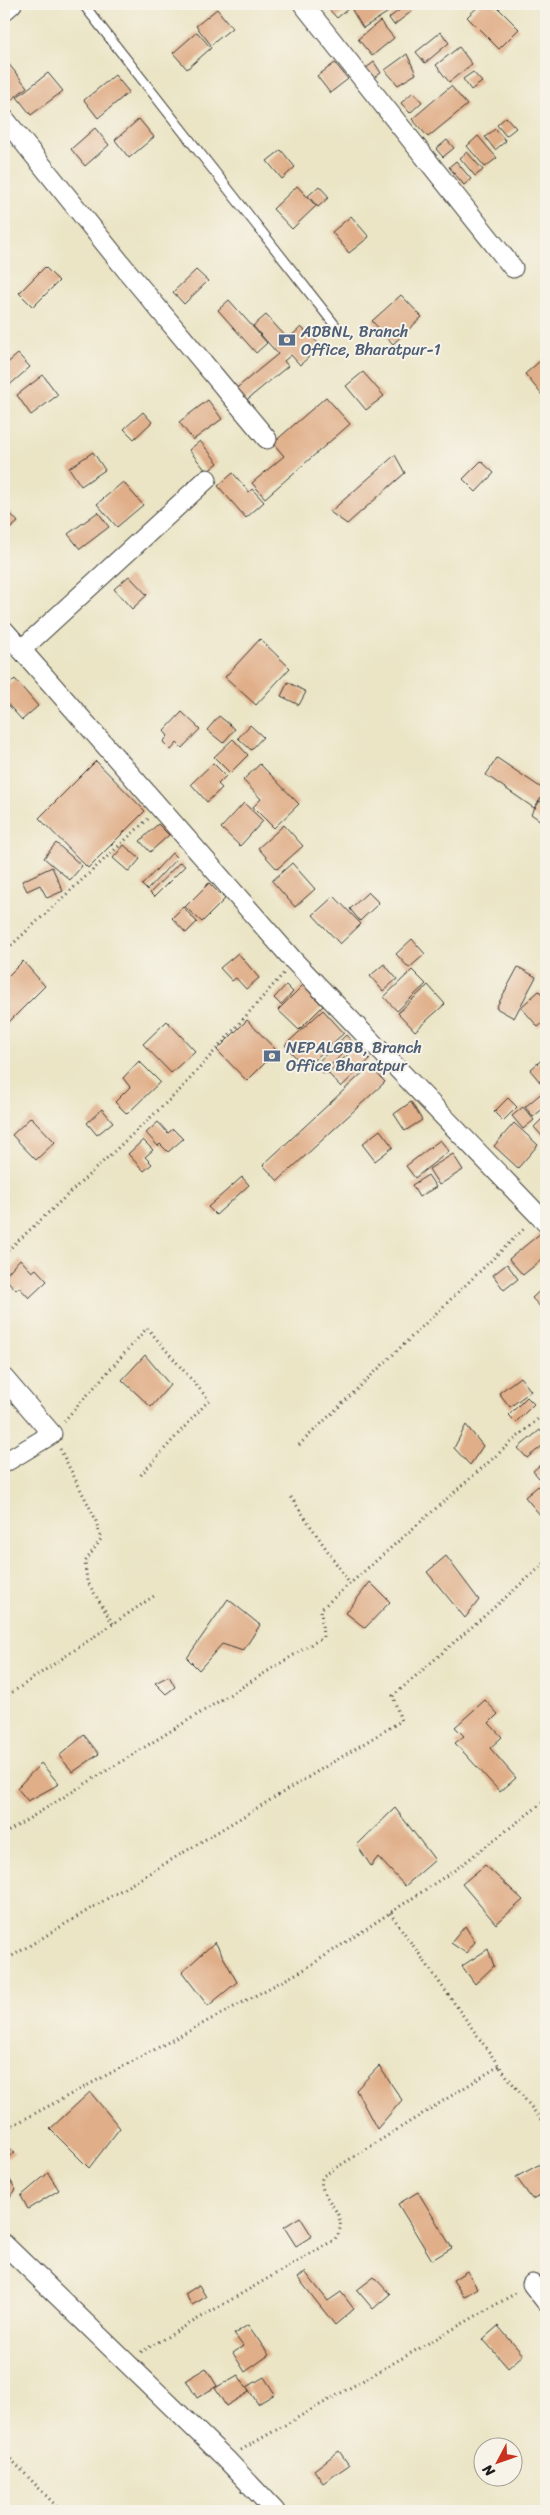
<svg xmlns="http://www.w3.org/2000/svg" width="550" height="2515" font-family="Sriracha,sans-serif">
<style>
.building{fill:#e0ae88}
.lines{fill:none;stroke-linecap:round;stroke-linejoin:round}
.lane-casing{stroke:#3b3a36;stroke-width:11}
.street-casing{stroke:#3b3a36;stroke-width:21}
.path{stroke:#3b3a36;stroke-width:3;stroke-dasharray:1 4;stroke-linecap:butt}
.lane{stroke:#fff;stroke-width:9}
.street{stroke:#fff;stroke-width:19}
.labels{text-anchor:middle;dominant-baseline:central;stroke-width:4;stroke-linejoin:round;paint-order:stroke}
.service-label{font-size:16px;fill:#4e5e75;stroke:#f7f3e8;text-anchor:start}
</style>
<rect width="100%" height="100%" fill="#f7f3e8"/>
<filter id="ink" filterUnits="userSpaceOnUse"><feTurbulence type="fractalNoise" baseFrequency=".02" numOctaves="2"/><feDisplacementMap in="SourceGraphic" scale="10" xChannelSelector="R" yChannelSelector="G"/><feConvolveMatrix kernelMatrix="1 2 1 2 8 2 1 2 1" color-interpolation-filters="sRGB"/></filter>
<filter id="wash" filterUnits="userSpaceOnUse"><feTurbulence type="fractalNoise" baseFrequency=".0096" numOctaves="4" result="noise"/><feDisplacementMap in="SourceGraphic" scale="20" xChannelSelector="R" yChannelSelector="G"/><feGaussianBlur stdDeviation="1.12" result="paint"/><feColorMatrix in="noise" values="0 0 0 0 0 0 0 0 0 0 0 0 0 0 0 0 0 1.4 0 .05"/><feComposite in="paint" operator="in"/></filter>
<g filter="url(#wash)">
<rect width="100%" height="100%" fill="#ebe5c6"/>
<g id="blocks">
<!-- building -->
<path class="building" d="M324,4H354L337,18Z
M362,4H385L390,11L363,28L352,10Z
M481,4H494L519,29L499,49L467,17Z
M406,5L412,11L394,25L389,18Z
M217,9L232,28L211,45L196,26Z
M380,21L394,38L372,56L358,39Z
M197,32L211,48L187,69L173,53Z
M441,32L449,43L425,63L416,52Z
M459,47L472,64L449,82L436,65Z
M407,54L416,74L398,85L385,70Z
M4,58L27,87L10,101L4,93Z
M374,62L381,73L372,79L365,69Z
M335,63L348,79L330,93L317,76Z
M473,72L482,82L471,90L463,79Z
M48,73L63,91L31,115L17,97Z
M115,75L129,92L98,118L84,100Z
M451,86L467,105L428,137L412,119Z
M413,92L422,102L410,113L401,103Z
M506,117L516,128L506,136L497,125Z
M139,119L154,137L129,158L115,140Z
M95,128L109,145L85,166L71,149Z
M495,129L506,141L495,150L485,137Z
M478,136L497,158L485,167L467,146Z
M447,140L454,148L443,157L436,149Z
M281,150L295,167L282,179L267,161Z
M467,152L483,170L475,176L460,158Z
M456,161L471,179L464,185L449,167Z
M297,186L316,206L292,229L273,209Z
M319,186L329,197L318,207L308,196Z
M351,216L369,237L349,253L332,232Z
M45,267L59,281L33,307L19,293Z
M196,270L208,281L184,304L173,292Z
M401,295L422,317L393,344L372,321Z
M229,300L267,343L256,353L218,310Z
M266,315L288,339L301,327L321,346L300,365L291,355L284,361L288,366L243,403L233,391L278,354L253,326Z
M18,354L30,367L4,390V366Z
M540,361L546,368V392L542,395L525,374Z
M363,372L384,396L366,410L346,386Z
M43,375L58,395L31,415L17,395Z
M326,397L350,424L265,498L252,483L284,456L273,443Z
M208,400L222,419L193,440L179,422Z
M143,412L152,422L134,439L124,429Z
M200,441L218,463L207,472L189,450Z
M93,452L105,470L81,486L69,468Z
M395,455L405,473L347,524L330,512Z
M481,461L494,473L476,492L463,479Z
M233,473L249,492L252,489L264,502L246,518L218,486Z
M123,482L143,505L117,527L97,504Z
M4,506L18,522L5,533L4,531Z
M98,512L109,527L80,549L68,534Z
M129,576L147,595L132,609L114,589Z
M260,639L290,668L256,705L225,677Z
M15,679L38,706L22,720L4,700V689Z
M288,682L306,692L299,705L281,696Z
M182,712L200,729L182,748L177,743L171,750L163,742L168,736L164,731Z
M219,716L235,729L223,743L207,730Z
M250,725L263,737L251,750L238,738Z
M233,739L248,755L230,773L214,757Z
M497,758L546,791L534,808L486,775Z
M96,761L145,811L88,868L39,818Z
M213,763L226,776L218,784L222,788L207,802L191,784Z
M260,764L299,804L274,828L253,807L261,799L243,780Z
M540,801L546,806V813L541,821L531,814Z
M244,803L263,821L240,846L221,828Z
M158,824L169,835L150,852L140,841Z
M284,825L303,846L277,869L258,848Z
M56,843L82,866L70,880L44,858Z
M124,845L140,859L129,872L113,858Z
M172,853L177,858L147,890L142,885Z
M180,862L185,866L154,897L150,893Z
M292,863L315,889L295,907L272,881Z
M52,867L63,891L47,898L40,885L27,891L22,881Z
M209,883L225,899L202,922L185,907Z
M368,892L379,903L360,921L350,909Z
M334,896L361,924L340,944L313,915Z
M183,907L197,922L186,933L172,918Z
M412,939L425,954L409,968L396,954Z
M238,953L259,978L246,989L236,978L232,981L220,968Z
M23,961L45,986L7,1024L4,1022V980Z
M384,964L397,979L383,991L370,976Z
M518,967L536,977L514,1018L496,1008Z
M412,970L426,984L397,1011L384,997Z
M286,985L293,992L281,1005L274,998Z
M303,985L323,1006L299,1030L278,1010Z
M428,985L445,1004L415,1031L398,1013Z
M539,991L546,999V1020L538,1027L521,1007Z
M323,1010L344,1033L305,1068L285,1045Z
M247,1020L277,1051L247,1081L217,1050Z
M167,1021L195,1051L171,1073L143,1044Z
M346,1035L353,1043L323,1073L315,1065Z
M357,1046L370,1059L341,1087L328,1073Z
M546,1056V1089L530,1070Z
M139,1061L160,1082L127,1114L115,1102L130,1087L123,1078Z
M370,1066L385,1082L278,1181L263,1165Z
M545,1090L546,1106L533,1117L525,1107Z
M508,1098L517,1107L503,1121L494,1112Z
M411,1102L422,1120L405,1131L394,1114Z
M523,1107L534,1120L523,1129L512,1116Z
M102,1109L113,1122L97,1135L87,1123Z
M546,1115V1134L543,1137L534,1127Z
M31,1117L55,1142L36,1160L12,1135Z
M158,1122L168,1133L173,1129L183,1139L168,1152L160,1144L158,1146L146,1133Z
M514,1123L538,1145L518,1168L494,1146Z
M380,1130L393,1147L375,1161L362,1144Z
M143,1140L153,1150L145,1157L152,1164L144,1171L128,1154Z
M440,1140L449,1151L415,1178L406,1166Z
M453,1154L463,1170L439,1185L429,1169Z
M428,1175L436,1187L419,1197L412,1185Z
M242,1177L249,1185L216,1215L208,1207Z
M542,1232L546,1238V1256L523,1275L509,1259Z
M20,1259L32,1272L36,1269L47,1281L29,1298L19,1287L16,1290L4,1277Z
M507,1264L518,1279L504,1290L493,1275Z
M546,1285V1313L532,1298Z
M145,1355L170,1385L151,1407L122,1380Z
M520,1377L531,1391L510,1407L499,1393Z
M527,1397L534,1404L516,1422L509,1415Z
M466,1425L483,1446L470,1465L454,1448Z
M540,1430L546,1438V1443L527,1458L518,1448Z
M546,1460V1473L539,1478L533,1471Z
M543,1482L546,1486V1522L525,1497Z
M446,1556L479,1600L465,1618L427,1572Z
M370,1582L390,1602L365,1628L346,1613Z
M228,1599L260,1625L243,1651L222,1644L199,1670L187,1658Z
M169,1676L175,1687L166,1694L155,1683Z
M485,1700L498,1714L489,1723L502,1737L490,1748L516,1778L500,1792L455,1743L464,1736L455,1727Z
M84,1735L99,1754L73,1772L59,1756Z
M41,1763L59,1784L28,1801L17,1788Z
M395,1808L435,1860L405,1886L378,1857L371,1866L357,1845Z
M485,1865L523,1900L496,1924L462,1884Z
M465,1926L475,1942L466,1953L451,1943Z
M215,1942L237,1982L208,2006L182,1972Z
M488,1949L494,1966L475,1984L462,1966Z
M379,2066L402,2100L377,2129L356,2090Z
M90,2092L120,2128L89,2168L50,2129Z
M4,2145L15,2152L4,2160Z
M546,2161V2192L532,2199L516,2177Z
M4,2170L16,2190L5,2203L4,2201Z
M48,2173L59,2190L28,2209L21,2196Z
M418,2192L452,2248L432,2260L398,2204Z
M300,2217L312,2236L296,2246L284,2227Z
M467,2271L477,2288L464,2297L453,2280Z
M305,2272L328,2301L341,2292L354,2309L335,2325L298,2278Z
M374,2277L390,2294L373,2309L357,2290Z
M199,2285L206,2297L192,2305L185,2294Z
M248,2325L269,2355L245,2372L233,2353L243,2346L234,2334Z
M498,2326L523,2355L508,2368L483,2339Z
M206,2368L217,2386L197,2398L186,2380Z
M238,2375L249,2392L226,2406L215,2388Z
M264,2377L275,2394L258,2404L247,2387Z
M339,2451L349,2465L323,2483L314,2470Z"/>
</g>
</g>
<g filter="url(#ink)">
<use href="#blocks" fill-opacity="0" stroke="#3b3a36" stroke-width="1"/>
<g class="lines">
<!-- lane casing -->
<g class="lane-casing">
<path id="lane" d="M83,4L338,329"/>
</g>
<!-- street casing -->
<g class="street-casing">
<path id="street" d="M303,4L513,268
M4,11L12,4
M4,118L127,271L267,439
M4,630L294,961L546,1223
M21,650L207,479
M4,1378L52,1434L4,1463
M4,2244L226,2459L275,2511
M532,2284L546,2302"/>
</g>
<!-- path -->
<path class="path" d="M4,952L148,819
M4,1254L181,1089L284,973
M64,1421L147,1328L209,1400L139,1477
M299,1445L526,1227
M60,1449L95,1518L101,1539L85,1562L87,1581L113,1624
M291,1497L350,1584
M4,1698L154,1596
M4,1834L323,1637L321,1609L546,1412
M390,1913L499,2066L546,2126
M4,1961L401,1721L393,1696L546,1562
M4,2130L305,1969L455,1870L546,1800
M141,2352L334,2240C356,2214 313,2197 323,2176L499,2066
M241,2450L518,2292
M4,2452L61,2511"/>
<!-- lane -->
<use href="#lane" class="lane"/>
<!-- street -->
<use href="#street" class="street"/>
</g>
</g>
<!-- icons -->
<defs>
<g id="bank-bare" transform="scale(1.35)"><path d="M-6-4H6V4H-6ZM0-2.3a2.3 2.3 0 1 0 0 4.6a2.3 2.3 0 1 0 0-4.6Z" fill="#5c6f8a" stroke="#f7f3e8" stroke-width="2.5" paint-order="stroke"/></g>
</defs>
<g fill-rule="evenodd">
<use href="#bank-bare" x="287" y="340"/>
<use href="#bank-bare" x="272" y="1056"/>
</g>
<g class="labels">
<!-- service labels -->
<g class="service-label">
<text x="301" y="331">ADBNL, Branch<tspan x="301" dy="18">Office, Bharatpur-1</tspan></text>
<text x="286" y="1047">NEPALGBB, Branch<tspan x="286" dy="18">Office Bharatpur</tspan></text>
</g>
</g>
<!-- margin -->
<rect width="550" height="2515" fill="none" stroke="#f7f3e8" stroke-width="20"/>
<!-- north arrow -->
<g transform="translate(498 2462) rotate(229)"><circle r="24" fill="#f7f3e8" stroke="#9f9d96"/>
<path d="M0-4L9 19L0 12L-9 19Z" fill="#c8321e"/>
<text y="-8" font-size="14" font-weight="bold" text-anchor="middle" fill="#1c1c1c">N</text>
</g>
</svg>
